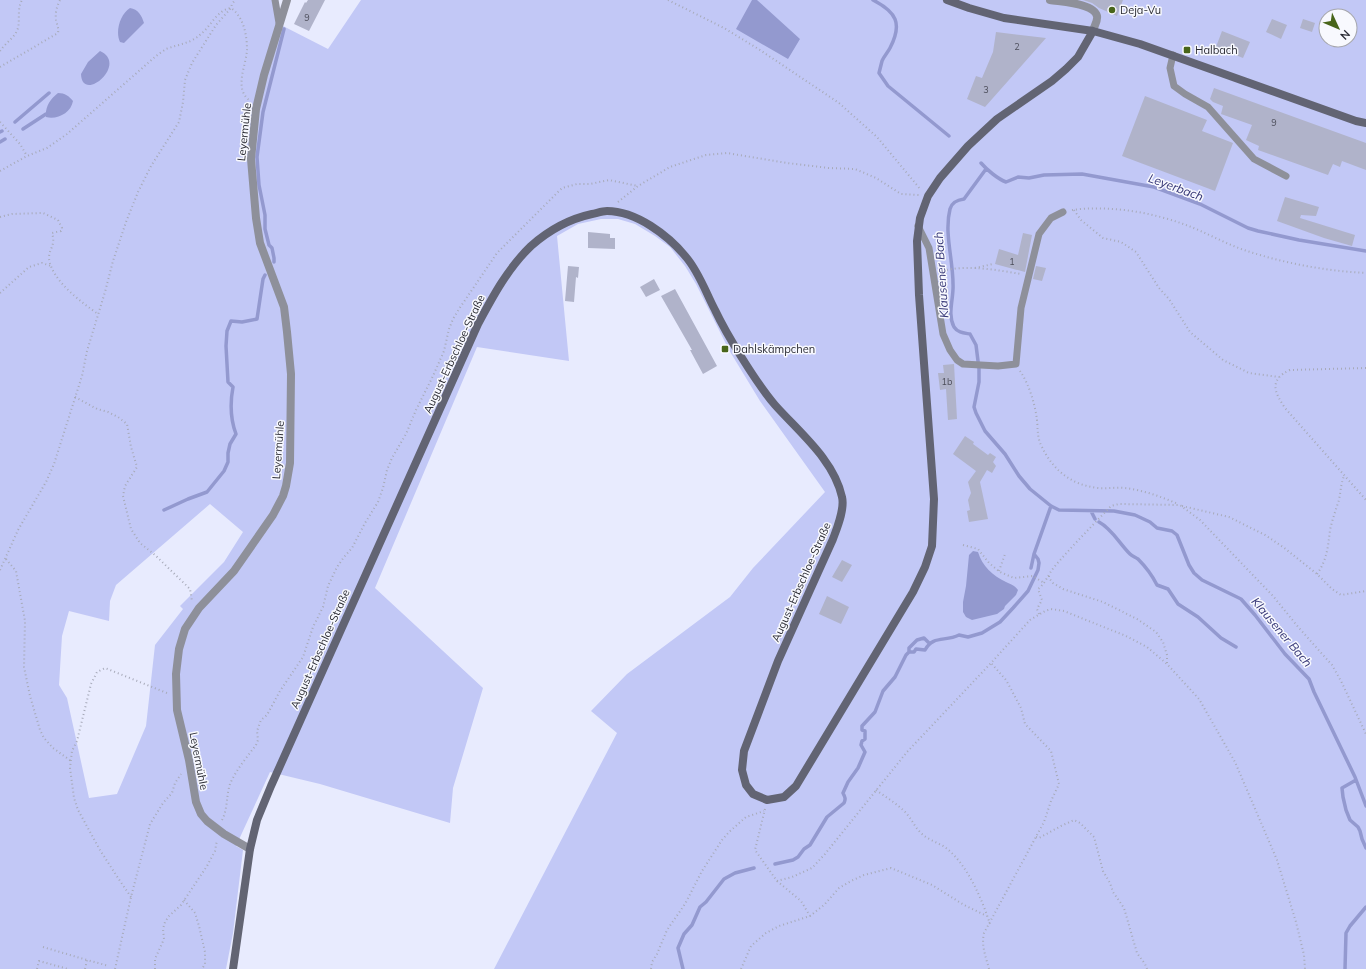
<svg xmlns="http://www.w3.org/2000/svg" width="1366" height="969" font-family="Mulish,sans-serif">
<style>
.green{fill:#c2c8f6;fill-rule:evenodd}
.water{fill:#9399cf}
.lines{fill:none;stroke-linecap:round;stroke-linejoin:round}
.stream{stroke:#9399cf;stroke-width:3.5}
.building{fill:#b0b3ca}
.path{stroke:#a7aab9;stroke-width:2;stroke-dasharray:1 3;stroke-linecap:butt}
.lane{stroke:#8e909a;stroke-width:7}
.street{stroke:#8e909a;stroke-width:8}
.secondary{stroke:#626473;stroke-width:8}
.poi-dot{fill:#48651a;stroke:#f8f9fe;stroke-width:1.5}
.labels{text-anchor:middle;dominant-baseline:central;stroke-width:3;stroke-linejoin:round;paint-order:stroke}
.number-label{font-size:9px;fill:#4c4d5a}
.poi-label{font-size:11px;fill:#2a2b34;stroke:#f8f9fe;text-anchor:start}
.street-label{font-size:11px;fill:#2a2b34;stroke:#f8f9fe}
.water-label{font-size:12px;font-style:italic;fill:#343576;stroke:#f8f9fe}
</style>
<rect width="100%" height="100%" fill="#e8ebfe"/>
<!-- green -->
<path class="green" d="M0,0H275L283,26L328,49L361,0H1366V969H494L617,733L591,711L627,674L730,597L753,568L825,492L760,401L729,350L696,284L685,266L670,247L655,236L635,224L618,219H601L578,224L557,236L569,361L477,347L375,588L483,688L453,788L450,823L320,784L270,772L236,846L243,850L233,933L226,969H0ZM1326,16H1350V40H1326ZM210,504L243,532L224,562L180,606L183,609L155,645L146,726L117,794L89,798L67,698L59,685L62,636L69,611L109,621L110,601L116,585Z"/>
<!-- water -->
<path class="water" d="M752,0H757L800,39L788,59L736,29Z
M130,8C138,9 142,16 144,23L124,43L120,42C115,32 120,14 130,8Z
M100,51C129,64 82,104 81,74L88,62Z
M58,93C65,93 69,96 73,101C71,113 57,120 46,117C45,107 50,99 58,93Z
M973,551L978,552C982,566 993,576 1006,582C1012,585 1014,585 1018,590L1016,595L1005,606L1004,609L997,614L972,620L966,617L963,612V602L966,586L969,555Z"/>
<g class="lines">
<!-- stream -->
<path class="stream" d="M873,0C896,12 903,23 890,48C888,52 884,56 882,61C881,65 880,69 879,73L888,86L949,136
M15,122L49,93
M23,129L46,114
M0,132L2,131
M0,142L5,139
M981,163C987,170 998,179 1006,182L1018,177L1029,178L1044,175L1082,174L1154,187L1200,204L1248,228L1258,231L1299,240L1366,251
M986,169L964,199C957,200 952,202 950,209C944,233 953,259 953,284C954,298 947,314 954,327C958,333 964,333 970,334L976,345L979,369V382L974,407L976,413L985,431L1005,454L1019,476L1030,489L1051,506L1059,510L1114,511L1135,515L1150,522L1157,528L1172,531L1177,535L1189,565L1194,573L1202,580L1241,599L1255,615L1285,654L1309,679L1314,692L1355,777L1366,806
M274,262V258L272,248L269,245L265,229V215L259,185L257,157L263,112L284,29
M164,510L188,499L207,492L224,471L228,462V453L230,444L236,434C230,418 230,403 233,387L228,382L226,346L227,331L231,321L242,322L257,319L263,279L265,275
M1091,511L1095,519
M1099,522C1112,529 1119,543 1130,554C1132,556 1135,557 1138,559C1146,567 1152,575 1157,585L1168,589L1178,604L1198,617L1221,638L1236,647
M1031,568L1034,554
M909,652V648L917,640L924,638L929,643
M1356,780L1342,788L1343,797L1346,810L1350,820L1358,827L1360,831L1362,839L1366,848
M775,864L793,860L798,857L804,849L810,845L827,817L844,803C846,799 845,797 843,793L848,782L858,768L865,752L861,745L862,741L865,739V731L862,730V726L875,712L883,691L895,677L906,655L909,652H914L916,649L925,650C933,635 945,642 959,635L968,637L982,633L1000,622L1013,608L1028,591L1038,570L1039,563L1038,559L1034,554L1051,506
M683,969L678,948L684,934L692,925L700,907L706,902L724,879L735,873L754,868
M1345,969L1346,933L1350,926L1366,907"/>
</g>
<!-- building -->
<path class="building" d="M308,0H325L309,31L294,24L305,2L306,3Z
M1083,0H1123L1117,16L1099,8L1092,3Z
M1272,19L1287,25L1281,39L1266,32Z
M1303,19L1315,23L1312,32L1300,28Z
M1222,31L1250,42L1243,58L1216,47Z
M996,32L1046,38L985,107L967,99L976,76L982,78L993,52Z
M1214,88L1366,143V170L1342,161L1340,167L1333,164L1328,175L1258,150L1259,146L1246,140L1252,125L1221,114L1223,106L1213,102L1210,99Z
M1145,96L1207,120L1202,131L1233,143L1215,191L1122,156Z
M1285,197L1319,207L1316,216L1301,215L1300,218L1355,235L1352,246L1324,238L1277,221Z
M588,232L610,234V238H615V249L588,248Z
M1023,233L1032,235L1025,272L995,264L999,249L1018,255Z
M568,266L579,267L578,278L576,277L574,302L565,301Z
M1036,266L1046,268L1042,281L1033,279Z
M654,279L660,290L646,297L640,287Z
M675,289L717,366L703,374L690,350H692L661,296Z
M954,364L957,419L948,420L946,389L940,390L938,373H944L943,365Z
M965,436L974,442L973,444L988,455L990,453L996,457L993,462L996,466L992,473L987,470L980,482L988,519L969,522L967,511L970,510L968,500L971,493L968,482L976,471L953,454Z
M842,560L852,565L842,582L832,577Z
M827,596L849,607L841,624L819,614Z"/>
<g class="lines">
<!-- path -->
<path class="path" d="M668,0L724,28L760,50L839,103L877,137L921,190
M0,51C5,43 15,38 18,28C20,19 17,9 22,0
M0,67L58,33C59,28 57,25 56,20C55,13 57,6 60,0
M0,122L20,144L27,156
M0,171L27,156L47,148L67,134L156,56C159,54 163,51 166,49C179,44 190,44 201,34C211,26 217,10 231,8C244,17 247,36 247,50C246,66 234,88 249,100
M618,202L638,186L670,167L706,155L727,153L787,163L829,168L855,169L876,178L901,194L919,195
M1072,210C1109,205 1151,212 1186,225C1205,232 1224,243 1244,250C1283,263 1325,271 1366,273
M1074,210L1081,220L1103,238L1121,242L1136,252L1159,288L1169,299L1190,332L1223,360L1249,373L1279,377
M0,217L12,214L43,213L58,220L62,228L61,231L52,233C56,246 49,248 49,258C51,280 81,302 98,314
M942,264L946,270C970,265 997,270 1021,274
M975,268L993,264
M0,293L29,267L42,263L51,266
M1366,368L1290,370C1268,380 1275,393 1285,408L1366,500
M1020,371C1029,384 1035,404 1037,420C1038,430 1037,438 1042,447C1053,470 1071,485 1098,488C1107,489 1116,487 1125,488C1143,490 1162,497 1178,504
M75,397L97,409L108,412L118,417L127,424L131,447L137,467L125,486L123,496L131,529L140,543L155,555L190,589L192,601
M1182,506L1229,517L1265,535L1283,547L1317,574L1332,589L1341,595L1366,591
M963,545L978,549L989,563L1000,572L1014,578L1033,576L1044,583
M6,559L16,571L25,621L24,667L30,696L40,730L44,738L53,748L71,761
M0,570L18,530L46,482L54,464L82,376L87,351L105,292L113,261L126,222L138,192L151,166L179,122L183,102L185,80L192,63L216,25L231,8L232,4L235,0
M999,571L1005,554
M1317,574C1327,560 1328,547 1330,530C1332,521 1335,512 1338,503C1341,494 1340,486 1344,476
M1049,576V578L1053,583L1063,589L1103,602L1137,619L1156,632L1163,642L1167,655V664
M1039,614L1037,609L1042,600L1038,589C1046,583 1048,574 1055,566C1073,545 1092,526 1111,506L1119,504L1180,505L1200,520L1273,596L1299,628L1332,665L1341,681L1366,734
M876,790C887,798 899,805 907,814C912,820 915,827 920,832C927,840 938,842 946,848C967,864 982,899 990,924
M765,809L755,850L777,881L792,877L812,868L825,854L907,752L991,663L1030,620L1045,611L1051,609L1064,611L1126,636L1147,647L1167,664L1199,699L1235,762L1277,860L1296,922L1304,955L1305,969
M222,820C228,809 226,796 230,784C236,770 247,757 256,745L258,740L257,731L261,720L267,715L280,691L303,657L313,627L323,607L328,586L337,567L344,557L352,548L365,523L378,502L383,488L387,470L392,458L406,434L416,410L433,376L444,351L449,329L453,319L459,309L497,253L562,188L577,184H590L609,180L638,186
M1036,837L1039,838L1061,826L1074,820L1080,823L1094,837L1103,871L1110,883L1113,892L1124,908L1137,953L1145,964L1147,969
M777,881L801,901L810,916
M131,897L118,878L100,850L78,810L74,798L70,768L72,751L77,741L91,684L97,672L105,668L167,693
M184,900L195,913L199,926L205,952V964L202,969
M43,947L87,960
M37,969L39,961L68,969
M85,969L87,960L109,966
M115,969L131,897L150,824L163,803L172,793L175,783L181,774
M155,969V959L164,939L163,929L165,922L169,916L181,905L207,866L215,851L217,840
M651,969L652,962L657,954L667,930L685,904L702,871L722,840L729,832L746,817L764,811
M741,969L751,946L766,933L779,926L810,916L824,905L839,888L851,881L864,875L891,868L932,885L964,905L987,916
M989,969C986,957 981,946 984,933L1044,822L1051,801L1059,784L1051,751L1025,724L1021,708L1012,691L1006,680L991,663"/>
<!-- lane -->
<path class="lane" d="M275,0L279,23
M1173,55L1170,68L1174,86L1185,94L1208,107L1254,159L1286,176
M918,226L929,248L943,334L950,350L957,360L963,364L998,366L1016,364L1021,308L1039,234L1051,218L1063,212"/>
<!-- street -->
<path class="street" d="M1050,0C1061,2 1094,3 1097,16C1098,21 1094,26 1093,31
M250,849L224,834L207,821L201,814L196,802L189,760L177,710L176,674L179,649L185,629L199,608L234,571L273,515L283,496L286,486L290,463L291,374L287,332L284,307L260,243L256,218L251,159L256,109L264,75L287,0"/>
<!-- secondary -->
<path class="secondary" d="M947,0L969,8L1004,18L1093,31L1140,44L1356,121L1366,123
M233,969L250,849L257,820L271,786L478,324C493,296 508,268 531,246C549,230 569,219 592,214C597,213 602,211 607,211C636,211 668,235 686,257C699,272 706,293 715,310C723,327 732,342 742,358C752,374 763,391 775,405C800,433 834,460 842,497C845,509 837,528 833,539L778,661L744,751L742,770L746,785L753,794L767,800L784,797L796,786L913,592L925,567L932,546L934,499L919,295L917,241L920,218L928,196L940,178L968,146L997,119L1052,81L1066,69L1078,57L1093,31"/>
</g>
<!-- markers -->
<g class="poi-dot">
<circle cx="1112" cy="10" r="4"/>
<rect x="1183" y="46" width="8" height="8" rx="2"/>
<rect x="721" y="345" width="8" height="8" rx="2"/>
</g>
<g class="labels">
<!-- number labels -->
<g class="number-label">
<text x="307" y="17">9</text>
<text x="1017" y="46">2</text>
<text x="986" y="89">3</text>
<text x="1274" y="122">9</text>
<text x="1012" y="261">1</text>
<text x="947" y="381">1b</text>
</g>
<!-- poi labels -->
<g class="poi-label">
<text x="1120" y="10">Deja-Vu</text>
<text x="1195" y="50">Halbach</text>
<text x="733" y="349">Dahlskämpchen</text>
</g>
<!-- street labels -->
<g class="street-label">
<text transform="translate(244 132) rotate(-84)">Leyermühle</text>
<text transform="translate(454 354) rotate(-65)">August-Erbschloe-Straße</text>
<text transform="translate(278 450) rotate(-86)">Leyermühle</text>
<text transform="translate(801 582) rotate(-66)">August-Erbschloe-Straße</text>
<text transform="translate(320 649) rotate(-66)">August-Erbschloe-Straße</text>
<text transform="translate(199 761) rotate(79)">Leyermühle</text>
</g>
<!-- water labels -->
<g class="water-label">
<text transform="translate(1176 187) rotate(20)">Leyerbach</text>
<text transform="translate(941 275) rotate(-94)">Klausener Bach</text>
<text transform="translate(1282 632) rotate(50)">Klausener Bach</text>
</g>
</g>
<!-- north arrow -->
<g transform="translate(1338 28) rotate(134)"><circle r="19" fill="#f8f9fe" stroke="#a6a7ad"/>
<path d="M0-3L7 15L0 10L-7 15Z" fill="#48651a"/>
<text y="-6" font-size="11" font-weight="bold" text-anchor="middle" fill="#2a2b34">N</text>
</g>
</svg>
